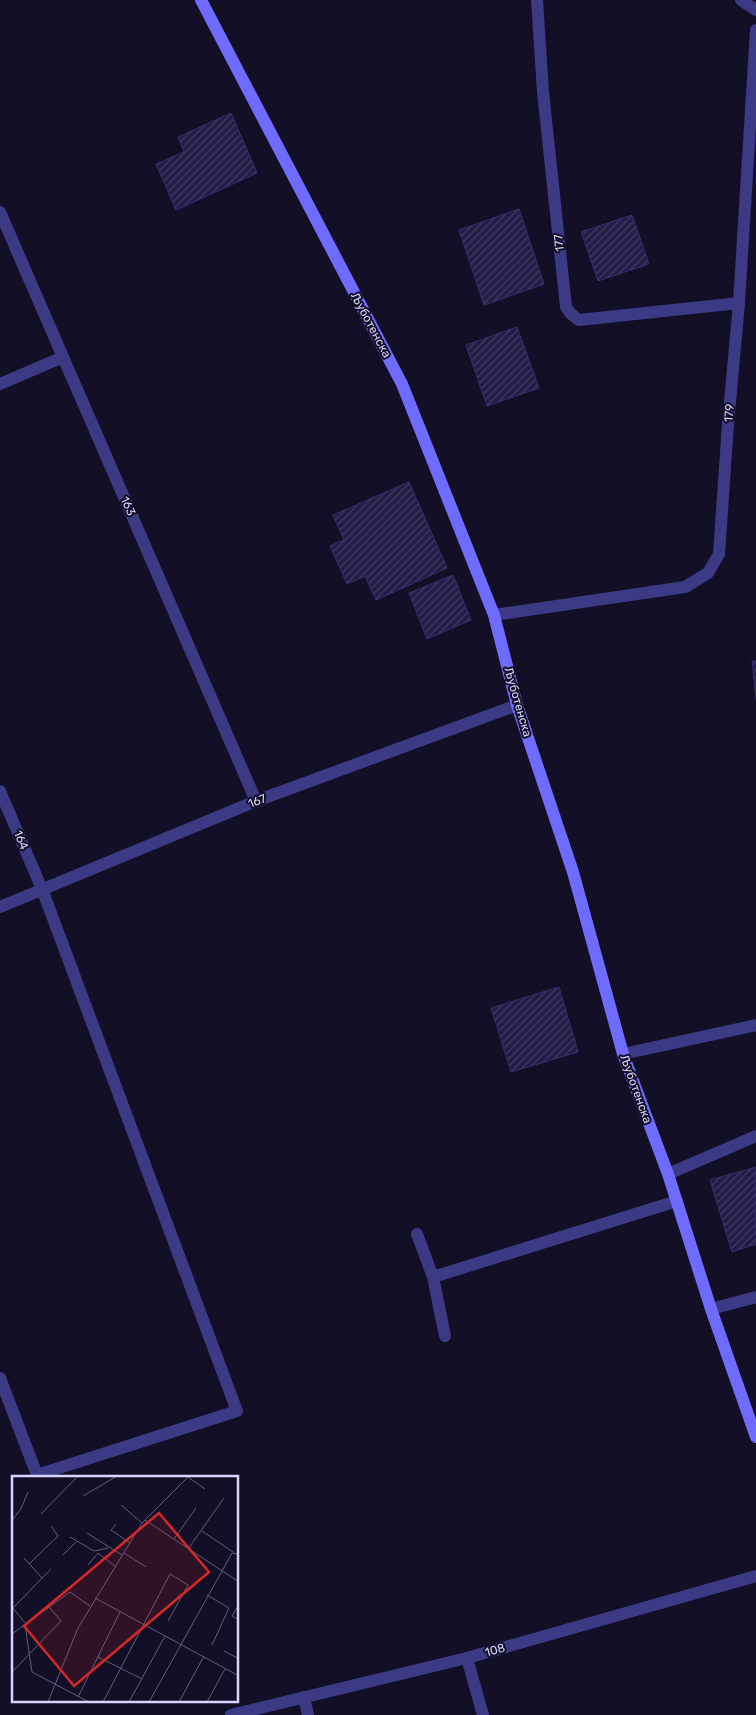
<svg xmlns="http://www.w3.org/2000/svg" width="756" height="1715" font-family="Rubik,sans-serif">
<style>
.building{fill:url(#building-hatch);stroke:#3b2d73}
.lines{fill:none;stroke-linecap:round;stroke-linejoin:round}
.minor{stroke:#3d3a85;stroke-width:12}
.tertiary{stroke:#3d3a85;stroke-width:12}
.secondary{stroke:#6f6bff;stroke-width:12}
.labels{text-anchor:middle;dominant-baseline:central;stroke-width:4;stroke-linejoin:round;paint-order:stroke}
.street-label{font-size:12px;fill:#d9d4ff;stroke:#130f26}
.inset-road{fill:none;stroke:#625e7d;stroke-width:1}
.view{fill:#d62828;fill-opacity:0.15;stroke:#d62828;stroke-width:2.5}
.inset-edge{fill:none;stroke:#d9d4ff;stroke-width:2.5}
</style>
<defs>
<pattern id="building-hatch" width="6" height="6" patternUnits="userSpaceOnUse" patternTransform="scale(1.25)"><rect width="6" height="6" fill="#241b47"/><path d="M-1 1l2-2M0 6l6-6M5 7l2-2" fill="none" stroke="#433b63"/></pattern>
</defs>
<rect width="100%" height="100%" fill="#130f26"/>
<!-- building -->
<path class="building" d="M231,113L257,173L176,210L156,164L184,152L178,137Z
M519,209L544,284L484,305L459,230Z
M632,215L649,264L598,281L581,232Z
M517,327L539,388L487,406L466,345Z
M409,482L447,568L376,600L365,576L347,584L330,546L344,540L333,515Z
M453,575L471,620L427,639L409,593Z
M752,661H756V699Z
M559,987L578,1052L511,1072L491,1008Z
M756,1167V1244L732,1252L710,1180Z"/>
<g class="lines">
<!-- minor -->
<path class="minor" d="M537,0L543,92L566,307L570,313L579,320L739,303
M741,0L756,10
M0,212L256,801
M0,384L63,357
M494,615L685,587L708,573L719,554L728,424L739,303L756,30
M0,791L42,889L237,1411L37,1475L0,1378
M623,1054L756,1025
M668,1174L756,1136
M417,1234L433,1277L445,1336
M433,1277L677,1201
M711,1309L756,1297
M467,1658L483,1715
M304,1697L308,1715"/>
<!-- tertiary -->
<path class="tertiary" d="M0,907L256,801L517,705
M231,1715L467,1658L756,1576"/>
<!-- secondary -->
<path class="secondary" d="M201,0L402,384L494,615L517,705L573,872L623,1054L668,1174L711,1309L756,1437"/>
</g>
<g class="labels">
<!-- street labels -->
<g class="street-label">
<text transform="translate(559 243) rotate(-96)">177</text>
<text transform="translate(371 325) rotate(62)">Љуботенска</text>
<text transform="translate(729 413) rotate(-85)">179</text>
<text transform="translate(128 506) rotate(66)">163</text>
<text transform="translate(518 702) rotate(74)">Љуботенска</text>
<text transform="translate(257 801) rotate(-21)">167</text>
<text transform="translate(21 840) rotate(67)">164</text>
<text transform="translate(636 1089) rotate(70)">Љуботенска</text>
<text transform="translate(495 1650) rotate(-16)">108</text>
</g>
</g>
<!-- overview -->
<g transform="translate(12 1476)">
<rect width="226" height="226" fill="#130f26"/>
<path class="inset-road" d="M176,1L193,13M71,20L105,0M109,29L130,47M29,38L66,0M0,44L9,33L16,16M133,44L227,106M104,48L99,54L118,67M190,55L221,76M75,57L110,79M58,61L82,75L96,72M162,63L184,32M176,73L212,22M112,77L134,91M51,79L64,66M12,82L30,102M17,88L46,60L39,50M76,89L86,77L104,91M195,119L217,132L200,169M83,122L227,200M227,128L220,140L227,144M0,131L14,148M1,132L39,93M13,149L20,196L77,226M0,158L58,116L78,130M212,175L227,183M86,181L130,203M0,196L49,145L37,131M66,221L108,136M36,226L66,152L130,47L177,0M91,226L158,98L176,109L156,145M117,226L153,160M137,226L220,77L227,78M167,226L192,180M195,226L213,193"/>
<path class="view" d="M147,37L197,96L62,210L12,150Z"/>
<rect width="226" height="226" class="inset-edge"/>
</g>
</svg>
